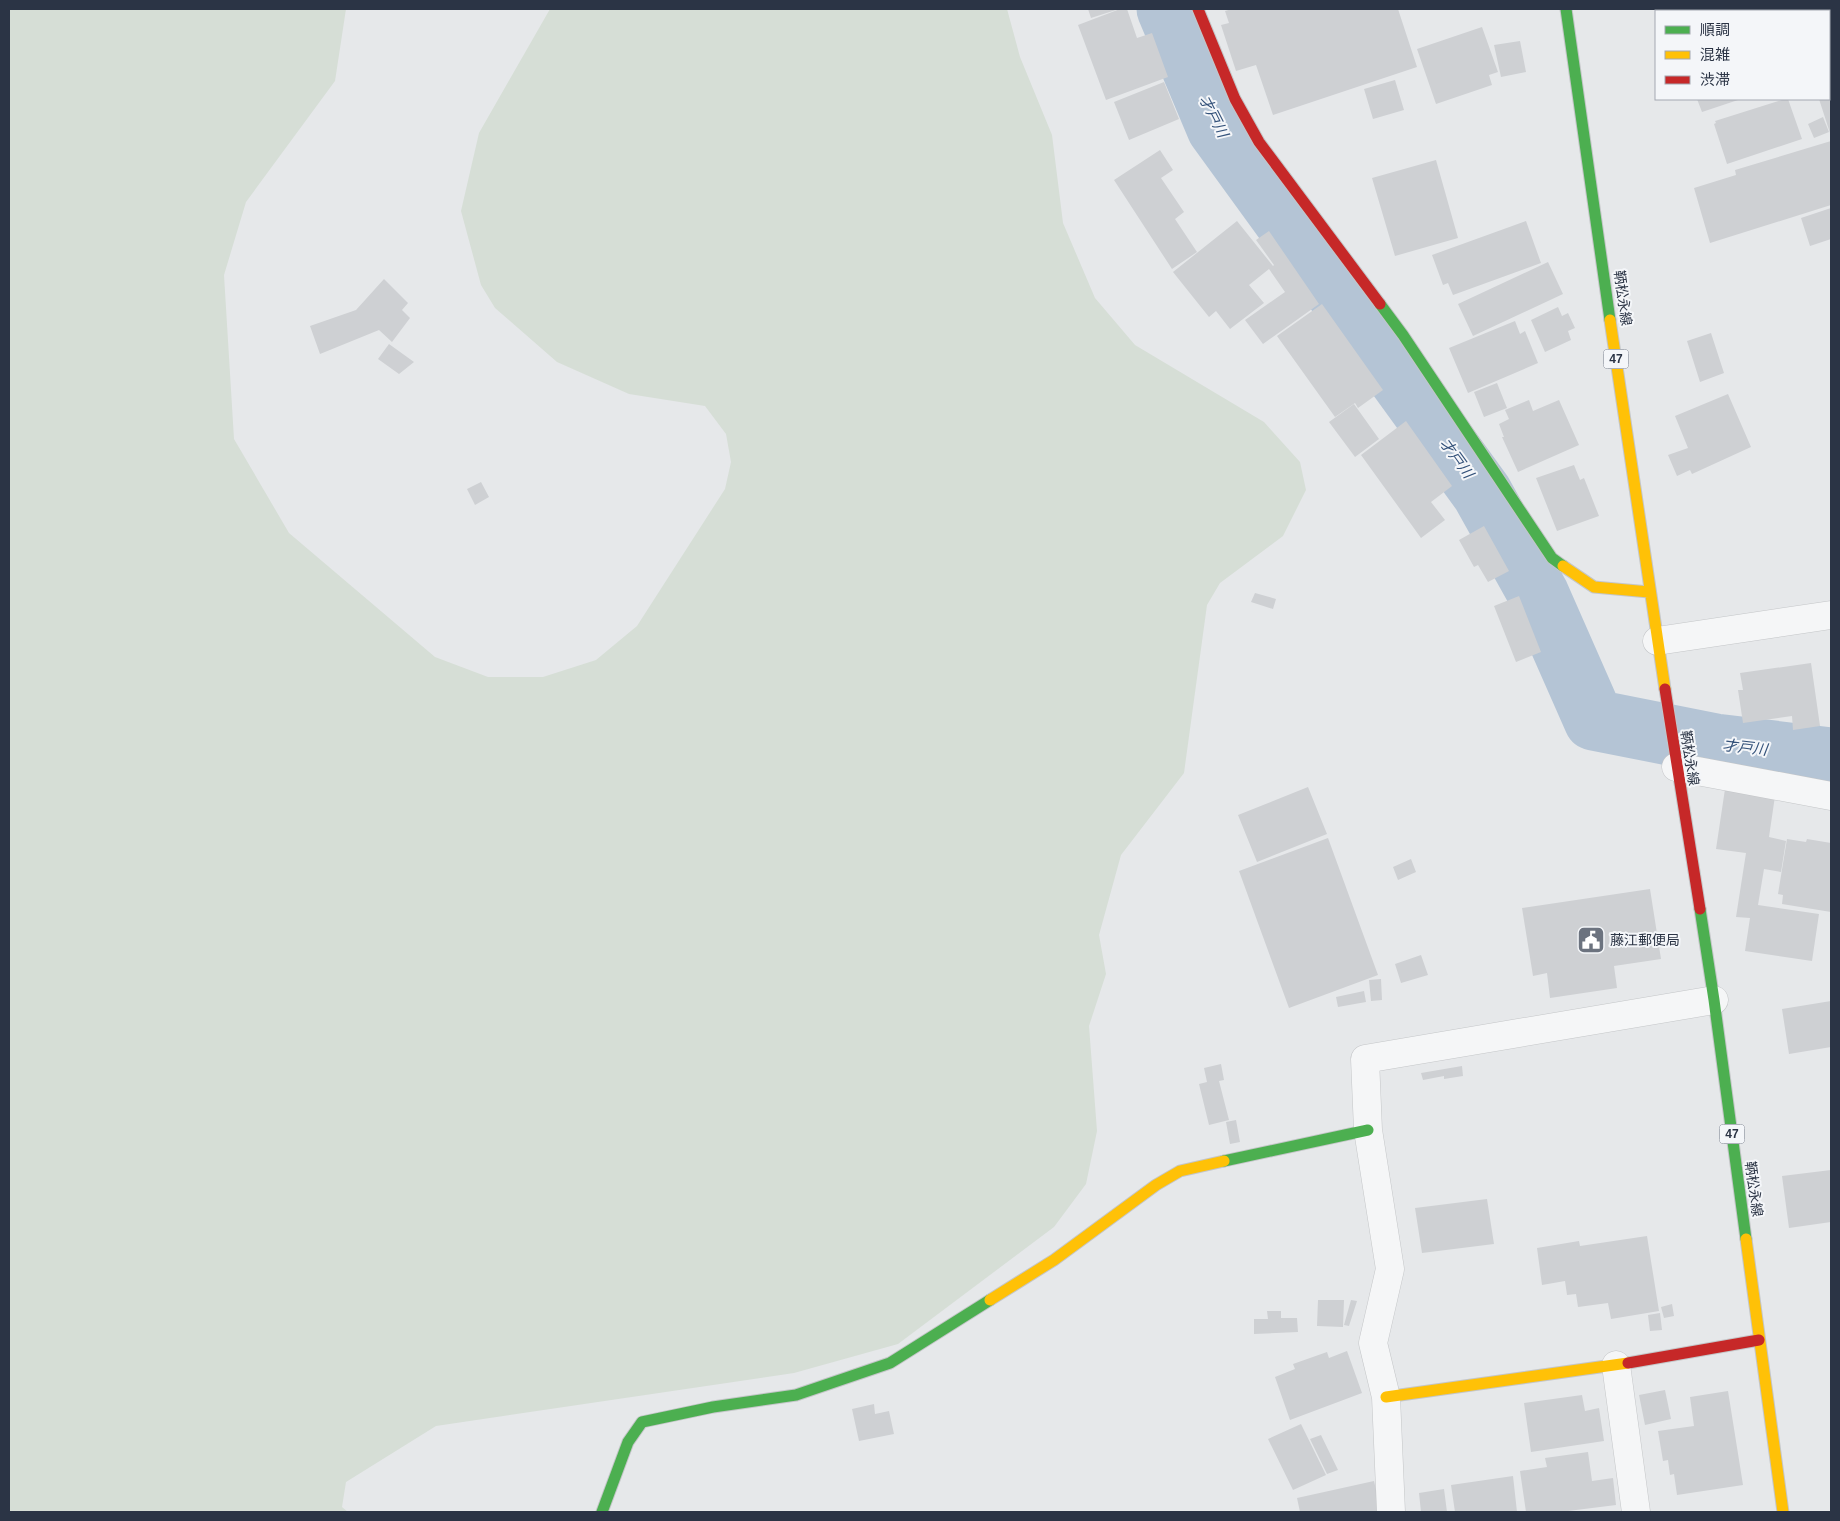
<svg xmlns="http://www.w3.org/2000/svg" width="1840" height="1521" font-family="Helvetica,'Noto Sans JP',sans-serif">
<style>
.green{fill:#d6ded6}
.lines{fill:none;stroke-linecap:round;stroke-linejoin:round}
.river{stroke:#b4c4d5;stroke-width:61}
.building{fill:#ced0d3}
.street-casing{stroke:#c4c6c8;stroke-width:29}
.fast-casing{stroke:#c4c6c8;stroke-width:13}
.slow-casing{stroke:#c4c6c8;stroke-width:13}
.jam-casing{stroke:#c4c6c8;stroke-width:13}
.street{stroke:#f5f6f7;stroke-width:28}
.fast{stroke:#4caf50;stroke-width:11}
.slow{stroke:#ffc107;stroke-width:11}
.jam{stroke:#c62828;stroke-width:11}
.labels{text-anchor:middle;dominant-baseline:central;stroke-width:4;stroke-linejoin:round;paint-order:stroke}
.shield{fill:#f4f6f9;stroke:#676e7b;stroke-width:1}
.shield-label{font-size:12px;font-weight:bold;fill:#2b3445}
.street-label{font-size:14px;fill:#2b3445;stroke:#f4f6f9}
.poi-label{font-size:14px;fill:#2b3445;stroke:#f4f6f9;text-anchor:start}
.water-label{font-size:15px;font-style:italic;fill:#34527a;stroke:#f4f6f9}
</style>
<rect width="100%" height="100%" fill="#e6e8ea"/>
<!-- green -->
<path class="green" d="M9,9H346L335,81L246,202L224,275L234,439L289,533L435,657L488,677H543L596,660L637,626L725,489L731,462L726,434L705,406L629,394L557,362L495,308L481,285L461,211L479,133L550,9H1007L1020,57L1052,135L1063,223L1095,298L1135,345L1264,422L1300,462L1306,490L1283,536L1220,583L1207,605L1184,773L1121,855L1099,935L1106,974L1089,1026L1097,1131L1086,1184L1054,1227L898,1344L794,1373L436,1426L346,1482L342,1507L348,1512H9Z"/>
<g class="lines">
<!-- river -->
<path class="river" d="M1167,9L1217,128L1482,493L1539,595L1594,720L1715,744L1831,758"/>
</g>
<!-- building -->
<path class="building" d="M1088,9H1119L1091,18Z
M1120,9H1127L1137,38L1152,33L1168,77L1106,100L1078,25Z
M1232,9H1398L1417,67L1273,115L1256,65L1236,71L1221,25L1229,23L1225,11Z
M1826,9H1831V71L1829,72V11H1820Z
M1482,27L1498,72L1489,75L1492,85L1436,104L1417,49Z
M1520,41L1526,72L1501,77L1494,45Z
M1395,80L1404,110L1373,119L1364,89Z
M1164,82L1179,119L1129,140L1114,102Z
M1829,93H1831V136L1819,99H1829Z
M1697,99H1741L1702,112Z
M1785,99H1788L1802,139L1727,164L1714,124L1716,123L1715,121Z
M1823,117L1829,132L1814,138L1808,124Z
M1831,141V205L1710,243L1694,188L1736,175L1735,170Z
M1160,150L1173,170L1161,178L1184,212L1175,219L1197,252L1172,269L1114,180Z
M1436,160L1458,238L1395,256L1372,178Z
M1831,208V239L1810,246L1801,218Z
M1237,221L1273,266L1274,265L1256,240L1269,231L1319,304L1263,344L1245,320L1285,292L1269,269L1249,285L1264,303L1230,329L1216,311L1209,317L1173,272Z
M1526,221L1541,263L1453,295L1448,283L1443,285L1432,255Z
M1548,262L1563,294L1473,336L1458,304Z
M384,279L408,303L402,310L410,318L392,342L379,330L320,354L310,326L356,310Z
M1322,304L1383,390L1358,408L1355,403L1335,417L1277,336Z
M1558,307L1562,316L1568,313L1575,328L1568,331L1571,340L1545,352L1531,320Z
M1515,321L1520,334L1525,331L1538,363L1468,393L1449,348Z
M1711,333L1724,373L1700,382L1687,341Z
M389,344L414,362L399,374L378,359Z
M1497,383L1507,408L1484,417L1474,392Z
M1728,394L1751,447L1692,474L1690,470L1677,476L1668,455L1688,448L1675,416Z
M1529,400L1533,411L1559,400L1579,445L1518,472L1502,437H1504L1499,424L1509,419L1505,410Z
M1354,404L1379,439L1355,457L1329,422Z
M1406,421L1452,486L1431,502L1445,520L1421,538L1361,455Z
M1574,465L1580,480L1584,478L1599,516L1557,531L1536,478Z
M481,482L489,497L475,505L467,489Z
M1484,526L1509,571L1488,582L1478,565L1474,567L1459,540Z
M1255,593L1276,599L1273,609L1251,602Z
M1519,596L1541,652L1516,662L1494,606Z
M1811,663L1820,726L1793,730L1792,716L1743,723L1738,690H1743L1740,673Z
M1308,787L1327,834L1257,862L1238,815Z
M1725,789L1775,796L1769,837L1786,841L1781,872L1764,869L1758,905L1819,914L1812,961L1745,951L1750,918L1736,917L1746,853L1716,849Z
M1328,838L1378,975L1289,1008L1239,871Z
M1787,839L1806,842L1807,839L1831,843V912L1782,904L1783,895L1778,894Z
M1411,859L1416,872L1398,880L1393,867Z
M1650,889L1661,959L1614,966L1617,988L1550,998L1547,973L1533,976L1522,908Z
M1421,955L1428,975L1401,983L1395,964Z
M1381,979L1382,1000L1371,1001L1369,980Z
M1364,991L1366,1002L1338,1007L1336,997Z
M1831,1001V1047L1789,1054L1782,1009Z
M1221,1064L1224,1080L1219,1081L1229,1120L1209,1125L1199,1084L1207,1082L1204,1068Z
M1462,1066L1463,1076L1444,1079V1076L1423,1080L1421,1073Z
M1236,1120L1240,1142L1230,1144L1226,1122Z
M1831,1170V1222L1789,1228L1782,1176Z
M1487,1199L1494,1244L1422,1253L1415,1208Z
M1647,1236L1659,1311L1611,1319L1608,1303L1578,1307L1576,1294L1567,1295L1565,1281L1542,1285L1537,1248L1579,1241L1580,1246Z
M1318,1300H1344L1343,1327L1317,1326Z
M1351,1300L1357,1301L1349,1326L1344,1325Z
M1672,1304L1674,1316L1664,1318L1661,1307Z
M1267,1311H1281V1318H1297L1298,1332L1254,1334V1319H1268Z
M1660,1313L1662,1330L1650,1331L1648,1315Z
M1347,1351L1362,1393L1290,1420L1275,1377L1295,1369L1293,1364L1327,1352L1329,1358Z
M1665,1390L1671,1419L1645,1425L1639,1395Z
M1728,1391L1743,1485L1677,1495L1674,1474L1670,1475L1668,1460L1663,1461L1658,1431L1694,1426L1690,1397Z
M1582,1395L1585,1411L1599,1408L1604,1441L1531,1452L1524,1403Z
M874,1404L875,1414L889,1411L894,1434L859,1441L852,1409Z
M1301,1424L1326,1475L1293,1490L1268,1439Z
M1321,1435L1338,1470L1327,1474L1310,1439Z
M1588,1452L1592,1481L1613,1478L1616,1505L1560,1512H1526L1520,1471L1547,1467L1545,1458Z
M1513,1476L1517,1512H1455L1451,1485Z
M1374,1481L1381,1512H1300L1297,1498Z
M1444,1489L1447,1512H1421L1419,1493Z"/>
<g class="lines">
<!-- street casing -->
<g class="street-casing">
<path id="street" d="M1657,641L1831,615
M1676,767L1831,796
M1616,1365L1636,1512
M1391,1512L1386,1397L1373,1343L1390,1269L1368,1130L1365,1059L1714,1000"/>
</g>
<!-- fast casing -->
<g class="fast-casing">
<path id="fast" d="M1566,9L1610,320
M1380,304L1403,335L1552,558L1563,566
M1700,909L1714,1000L1746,1239
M1224,1161L1368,1130
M602,1512L628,1442L642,1422L713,1407L796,1395L890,1363L990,1300"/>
</g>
<!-- slow casing -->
<g class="slow-casing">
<path id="slow" d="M1610,320L1665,689
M1563,566L1594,587L1649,592
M1746,1239L1783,1512
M990,1300L1054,1260L1156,1185L1180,1171L1224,1161
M1386,1397L1628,1363"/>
</g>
<!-- jam casing -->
<g class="jam-casing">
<path id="jam" d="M1198,9L1235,99L1259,142L1380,304
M1665,689L1700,909
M1628,1363L1759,1340"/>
</g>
<!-- street -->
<use href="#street" class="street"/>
<!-- fast -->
<use href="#fast" class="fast"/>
<!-- slow -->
<use href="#slow" class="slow"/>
<!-- jam -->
<use href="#jam" class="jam"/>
</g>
<!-- icons -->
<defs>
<g id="civic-square" transform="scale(1.4375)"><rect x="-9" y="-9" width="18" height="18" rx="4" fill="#6c737f" stroke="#f4f6f9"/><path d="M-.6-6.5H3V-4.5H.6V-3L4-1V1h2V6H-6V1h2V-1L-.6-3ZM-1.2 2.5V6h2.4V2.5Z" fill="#fff"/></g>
</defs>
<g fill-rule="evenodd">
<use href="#civic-square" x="1591" y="940"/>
</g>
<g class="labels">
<!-- shield labels -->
<g class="shield">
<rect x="1603.5" y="349.5" width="25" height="19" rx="4"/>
<rect x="1719.5" y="1124.5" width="25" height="19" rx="4"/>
</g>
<g class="shield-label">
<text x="1616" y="359">47</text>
<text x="1732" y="1134">47</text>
</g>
<!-- street labels -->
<g class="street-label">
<text transform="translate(1623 298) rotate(82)">鞆松永線</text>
<text transform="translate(1690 758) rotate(81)">鞆松永線</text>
<text transform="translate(1754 1189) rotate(82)">鞆松永線</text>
</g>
<!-- poi labels -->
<g class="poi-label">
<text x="1610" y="940">藤江郵便局</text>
</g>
<!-- water labels -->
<g class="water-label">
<text transform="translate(1214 116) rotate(63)">才戸川</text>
<text transform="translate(1457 458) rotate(54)">才戸川</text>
<text transform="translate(1745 747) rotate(7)">才戸川</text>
</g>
</g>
<!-- border -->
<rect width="1840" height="1521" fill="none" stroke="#2b3445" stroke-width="20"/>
<!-- legend -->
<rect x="1655" y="10" width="175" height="90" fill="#f4f6f9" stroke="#a4a8b1"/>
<rect x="1665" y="26" width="25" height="8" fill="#4caf50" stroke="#a4a8b1"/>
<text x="1700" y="35" font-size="15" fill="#2b3445">順調</text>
<rect x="1665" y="51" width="25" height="8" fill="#ffc107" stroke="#a4a8b1"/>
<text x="1700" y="60" font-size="15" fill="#2b3445">混雑</text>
<rect x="1665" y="76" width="25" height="8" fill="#c62828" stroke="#a4a8b1"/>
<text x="1700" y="85" font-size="15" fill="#2b3445">渋滞</text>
</svg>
